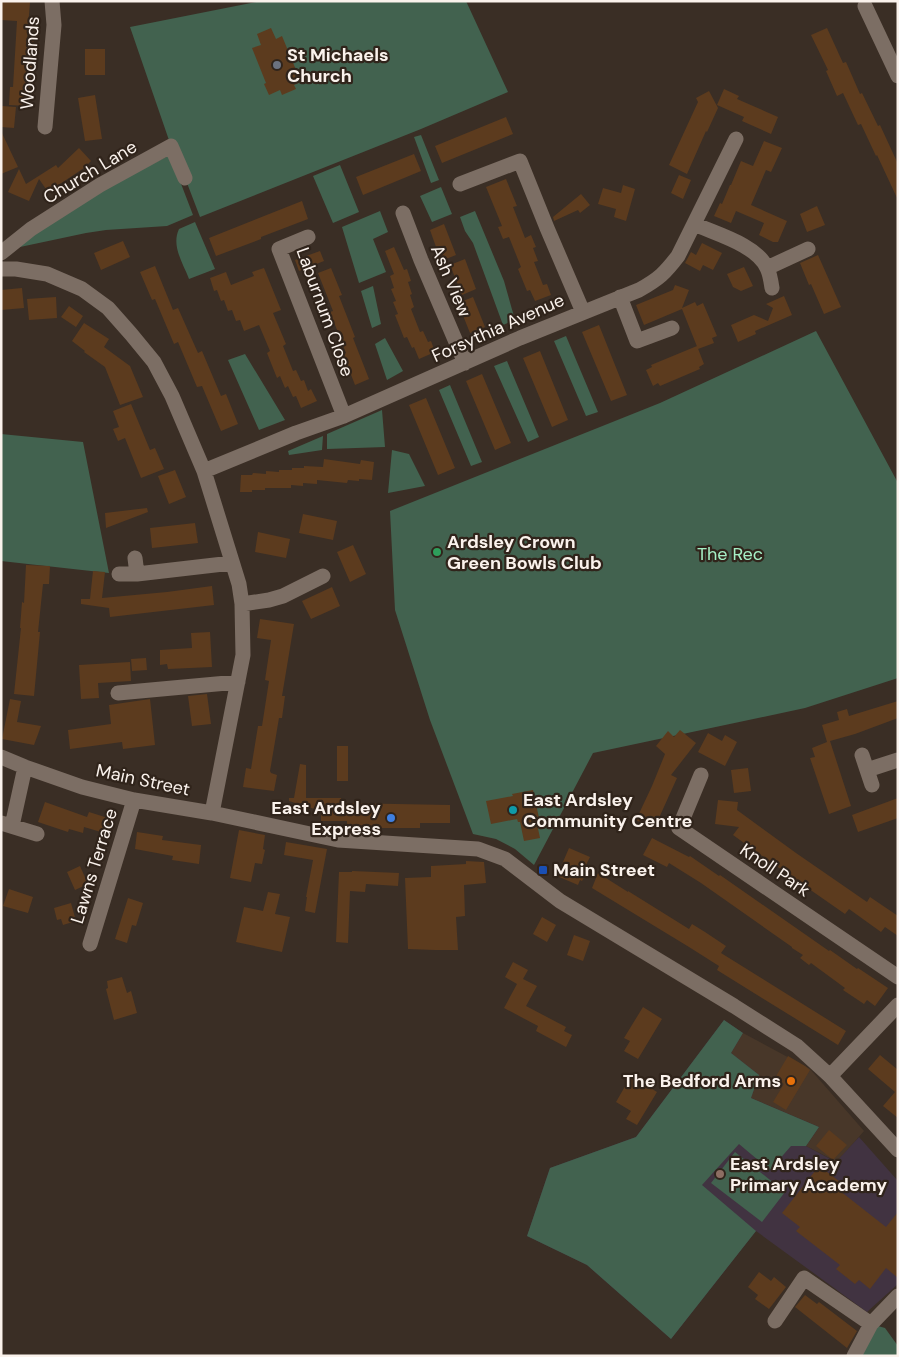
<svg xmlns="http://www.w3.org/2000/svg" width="899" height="1357" font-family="'DM Sans',sans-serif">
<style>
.built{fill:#483729}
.education{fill:#413341}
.green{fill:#42624f}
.building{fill:#5c3b1e}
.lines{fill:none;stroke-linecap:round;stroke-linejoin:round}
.minor{stroke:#7c6e64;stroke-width:15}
.worship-dot{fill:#6b7280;stroke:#30241b;stroke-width:2}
.leisure-dot{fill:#2e9e5b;stroke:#30241b;stroke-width:2}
.culture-dot{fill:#0f9aa8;stroke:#30241b;stroke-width:2}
.shop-dot{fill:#3f7fe0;stroke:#30241b;stroke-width:2}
.transit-dot{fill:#1a4fb4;stroke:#30241b;stroke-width:2}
.food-dot{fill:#e8710a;stroke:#30241b;stroke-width:2}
.education-dot{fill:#8d6e63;stroke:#30241b;stroke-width:2}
.labels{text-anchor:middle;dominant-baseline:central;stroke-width:4.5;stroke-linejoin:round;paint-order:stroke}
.poi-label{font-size:18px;font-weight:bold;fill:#faf2ec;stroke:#30241b;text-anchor:start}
.street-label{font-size:18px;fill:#faf2ec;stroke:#30241b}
.park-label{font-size:18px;fill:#a6efc5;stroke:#30241b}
</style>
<rect width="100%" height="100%" fill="#3a2e25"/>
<!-- built -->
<path class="built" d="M743,1033L810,1069L864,1131L837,1162L806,1146L819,1127L751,1098L730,1053Z"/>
<!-- education -->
<path class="education" d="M724,1020L743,1033L731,1053L759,1075L751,1098L819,1127L806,1146L836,1162L859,1137L898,1181V1284L867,1312L756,1231L671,1339L587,1265L527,1236L550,1168L636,1137Z"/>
<!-- green -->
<path class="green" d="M261,1H466L508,92L421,129L200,217L187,183L171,146L130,27Z
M421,135L439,180L431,183L414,137Z
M170,155L193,215L167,226L106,230L86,233L20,247L22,240L97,192Z
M340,165L359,212L333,223L313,176Z
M441,187L452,214L432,222L420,196Z
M380,211L388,232L373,239L386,272L359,283L342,227Z
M475,211L504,281L515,320L503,325L473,243L465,231L460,217Z
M195,222L215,269L189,279C183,263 171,246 179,229Z
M373,286L381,324L372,328L361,291Z
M816,331L898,483V678L805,708L593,753L534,865L515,849L496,839L473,834L430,720L395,610L390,511L660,403Z
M566,336L598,412L586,416L554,341Z
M385,338L403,371L387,380L375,344Z
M245,354L285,420L259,430L228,360Z
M507,361L539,437L528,442L494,366Z
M450,385L482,462L471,466L439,390Z
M382,410L385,447L327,449V434Z
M1,434L83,442L109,573L1,561Z
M323,436L322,450L289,455L288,451Z
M392,450L409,454L425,486L388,493Z
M724,1020L743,1033L731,1053L759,1075L751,1098L819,1127L806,1146H791L770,1170L739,1144L702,1185L756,1231L671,1339L587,1265L527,1236L550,1168L636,1137Z
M735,1152L785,1192L762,1222L711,1183Z
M871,1324L885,1328L898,1346V1356H854Z"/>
<!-- building -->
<path class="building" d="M1,1L30,2L27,40L34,41L28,106L9,105L10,87H13L17,21L1,20Z
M271,28L276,39L282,36L301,82L294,85L296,89L282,95L280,90L269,95L264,84L266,83L252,48L261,45L257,34Z
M827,28L843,63L846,62L860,94L862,93L878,126L880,125L898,164V200L877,155L876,156L861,124L858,125L843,93L837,96L826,71L828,70L811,35Z
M85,49H105V75H85Z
M724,89L739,96L737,99L778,117L771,134L742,121L744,117L717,105Z
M709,91L718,108L707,132L706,131L687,174L669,165L698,102L696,98Z
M95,95L102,139L85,141L78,98Z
M2,106L16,107L14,128L1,127Z
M506,117L513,134L442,163L435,146Z
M1,131L18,167L1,174Z
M764,141L782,148L771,172L766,170L751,205L787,221L778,242H773L759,235L764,223L736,211L731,223L714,216L720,203L722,204L730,185H731L741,161L753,166Z
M79,148L91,161L84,168L48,192L39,179L29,201L8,192L19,169L26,184L56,165L58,168Z
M414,154L421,171L363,195L356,177Z
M679,175L691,180L683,199L671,193Z
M506,179L517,206L513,207L525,238L531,235L536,247L533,248L538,261L534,262L543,285L547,284L551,295L535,301L530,290L527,291L518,269L521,267L509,237L503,239L498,227L502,226L486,187Z
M623,185L635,189L626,221L614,217L616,209L598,204L603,188L621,193Z
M581,194L590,205L580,213L578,210L554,221L553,217Z
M302,201L308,219L261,237V239L216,256L209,238Z
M817,206L825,225L807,232L800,214Z
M444,224L456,255L441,261L430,230Z
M123,241L130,257L101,270L94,253Z
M702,243L722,253L713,270L703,265L700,271L685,263L691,252L696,255Z
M394,247L404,270L407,269L411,281L408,282L412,294L410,295L414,307L411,309L420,332L423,331L428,342L431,341L435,352L419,359L414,347L412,348L407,337L404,338L395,315L398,314L393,302L396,301L391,289L394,288L390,276L394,274L385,251Z
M320,251L324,261L299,271L295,260Z
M818,255L841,307L824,314L811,284L809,285L800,263Z
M465,259L476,289L462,295L450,265Z
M155,266L173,310L178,308L198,353L202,351L221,396L226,394L238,424L221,431L202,386L197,387L178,342L174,344L155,299L152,300L140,272Z
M744,267L753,286L741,291L733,287L727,274Z
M264,268L281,310L273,313L286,344L283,346L293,371L296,370L301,381L304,380L308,391L311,389L317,401L301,408L296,396L293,397L288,386L285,388L280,376L277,378L267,353L270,351L259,325L244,331L240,320L236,321L232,310L228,311L224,300L221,301L217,290L214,291L210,278L226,272L231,285L254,276L252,272Z
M331,268L342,295L339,296L355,337L353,338L369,379L355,385L343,354L346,353L330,312L333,311L318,273Z
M675,285L689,290L682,308L695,302L697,306L703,303L717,336L712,338L714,343L698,349L682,309L644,325L636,305L673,290Z
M22,288L24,308L1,310V290Z
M784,296L792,315L755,331L756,334L738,342L731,325L754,315L768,321L773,308L766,304Z
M56,297L57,318L29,320L27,299Z
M473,297L485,327L470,333L458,303Z
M69,306L83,316L76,327L61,317Z
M84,323L109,339L104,347L130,366L143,397L120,405L105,367L84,352L85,351L72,341Z
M599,325L627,395L611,401L582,332Z
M697,346L704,364L699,367L700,369L660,386L658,383L653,386L646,370L652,367L651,365Z
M540,351L568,420L552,427L523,358Z
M482,374L511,443L495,450L466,381Z
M426,398L455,468L438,475L409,405Z
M131,404L150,450L155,448L164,469L141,478L125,438L118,441L113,429L119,427L113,411Z
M324,459L360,464L361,460L374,462L372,480L359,479V481L348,480L347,483L317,480V484L303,483V486L291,485V488H265V490H252V492H240L241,475H252L253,473L266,474V471L279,472V470H292V468H304V466L323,467Z
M175,470L186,497L169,504L158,476Z
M147,508L148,512L106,528L105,513Z
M303,514L337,521L333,540L299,533Z
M195,523L198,543L152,548L150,528Z
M258,532L290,539L286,558L255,552Z
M353,545L366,574L350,582L337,552Z
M26,565L50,566L49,584H43L38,632H40L34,696L14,694L21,628H20L22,602L24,603Z
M93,571L105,572L102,598L167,592L212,586L214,605L110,617L109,608L81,604V599H90Z
M332,587L340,606L311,619L302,601Z
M260,619L294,624L282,696H285L282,718H279L270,771L271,773L277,775L274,791L243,787L246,768L251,769L258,726H262L269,681L265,680L271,640L257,638Z
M210,632L212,667L168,669L167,664L160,665V650L192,648L191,633Z
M146,658L147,670L132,671L131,659Z
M130,662L131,681L98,683L99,698L81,699L79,665Z
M207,694L211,724L192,726L188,696Z
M10,699L21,701L17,722L41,726L34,745L2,739Z
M150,699L155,745L123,749L122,742L70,749L68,730L111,724L109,705Z
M898,701V718L855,734L830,741L851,806L829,814L810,758L815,757L812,748L827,742L822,725L839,720L837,712L847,709L849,716Z
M680,730L696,743L671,775L677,778L654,829L636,820L652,786L665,754L656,746L668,731L674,737Z
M708,733L722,741L725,735L737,742L725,766L698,752Z
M337,746H348V781H337Z
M300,764L306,765V798H341L342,803L450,805V823H420V828H375V826L347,825V821H321V811L289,801V798H294Z
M748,768L751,791L734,793L731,770Z
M533,790L539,818L536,819L540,838L524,841L520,822H518L517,819L491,824L486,801L513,796L512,794Z
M898,798V818L858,832L852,815Z
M718,800L738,802L737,810L796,853L867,902L870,897L898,916V936L885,927L881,932L849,909L845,914L789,875L733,835L739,827L715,824Z
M45,802L87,817L89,812L108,818L107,823L113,826L111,835L84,827L83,833L69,829L68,832L38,822Z
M239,830L265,835L263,849L265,850L262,864L255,863L251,882L230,878Z
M137,832L163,836L162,840L201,845L199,864L172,860L173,856L135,849Z
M652,838L689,857L690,856L719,876L720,875L829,951L830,950L857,969L858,968L888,988L875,1006L867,1000L864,1004L843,990L845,988L811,963L809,965L800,958L803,955L792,948V947L701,883L669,863L667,867L643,855Z
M286,842L327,849L315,913L305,911L307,897H306L313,860L284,855Z
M569,848L590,857L586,865L590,867L582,881L580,880L578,885L557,876Z
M466,861L484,862L486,883L464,885L465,916L456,917L458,950H435L408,949L405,878L431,877V866L466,864Z
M80,866L88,884L75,890L67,872Z
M352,871L399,873L398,886L366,884L365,892L350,891L348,943L336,942L339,872H352Z
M598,873L628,892V891L689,929L692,924L705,932L726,946L721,953L846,1031L838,1045L717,970L719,966L689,947L592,888Z
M9,889L33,897L28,913L3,906Z
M268,892L280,894L275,914L290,917L282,952L236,942L244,907L263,911Z
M128,898L143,903L136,926L132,925L127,943L115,939Z
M71,903L76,921L63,925L61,919L57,920L54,908Z
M542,917L556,925L547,942L533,934Z
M574,935L590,941L583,961L567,955Z
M513,962L528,970L523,979L537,986L526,1006L566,1027L564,1031L572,1035L566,1047L536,1031L538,1026L504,1008L517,984L505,977Z
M122,977L127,993L131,991L137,1013L114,1020L106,989L108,988L107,981Z
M643,1007L662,1019L638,1059L624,1051L630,1041L624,1038Z
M880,1055L898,1070V1118L883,1106L895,1092L868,1069Z
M788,1056L805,1066L810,1070L786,1110L773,1102L784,1084L775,1078Z
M631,1076L657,1092L637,1125L626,1119L631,1111L616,1102Z
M829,1130L847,1145L833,1160L816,1146Z
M819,1166L839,1181L835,1187L886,1227L898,1212V1278L886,1268L870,1289L859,1280L855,1284L836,1269L840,1265L796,1231L800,1227L782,1213Z
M759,1272L771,1281L774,1277L786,1287L769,1309L755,1299L758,1295L748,1287Z
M805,1295L817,1304L819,1302L857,1331L847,1348L795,1307Z"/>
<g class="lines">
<!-- minor -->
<path class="minor" d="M865,6L898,76
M45,127L54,25L52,1
M460,184L520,161L547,228L583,312
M403,213L421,260L465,363
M694,224C716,234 757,245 767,268C770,274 771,281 772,288
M308,237L279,249L344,416
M1,253L31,229L100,185L171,146L185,178
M767,268L808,249
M1,269H16L47,274L82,289L108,308L131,334L154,362L172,396L204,471L239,584L242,604L243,655L212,813
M620,297L637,341L672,328
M204,471L296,433L344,416L520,338L639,290C659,279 665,273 678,256L736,139
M135,558L137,574
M119,574H137L232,563
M242,604L269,600L283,596L323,576
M118,693L238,682
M862,755L872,785
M1,757L25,767L82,787L134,800L212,813L338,840L478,849L505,859L560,901L734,1006L797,1046L830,1076L898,1150
M867,770L898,760
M701,775L679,828L898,977
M1,823L37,834
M12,826L25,767
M90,944L134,800
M830,1076L898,1005
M775,1321L804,1278L871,1324
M854,1356L871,1324L898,1296"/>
</g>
<!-- markers -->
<circle class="worship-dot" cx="277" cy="65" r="5"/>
<circle class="leisure-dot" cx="437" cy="552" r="5"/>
<circle class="culture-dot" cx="513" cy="810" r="5"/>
<circle class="shop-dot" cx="391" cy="818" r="5"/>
<rect class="transit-dot" x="538" y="865" width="10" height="10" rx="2.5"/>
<circle class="food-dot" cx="791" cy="1081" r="5"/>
<circle class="education-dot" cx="720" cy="1174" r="5"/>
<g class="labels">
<!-- poi labels -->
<g class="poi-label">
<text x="287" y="55">St Michaels<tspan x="287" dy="21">Church</tspan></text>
<text x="447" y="542">Ardsley Crown<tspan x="447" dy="21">Green Bowls Club</tspan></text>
<text x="523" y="800">East Ardsley<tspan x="523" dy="21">Community Centre</tspan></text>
<text x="381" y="808" text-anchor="end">East Ardsley<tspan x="381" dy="21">Express</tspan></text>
<text x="553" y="870">Main Street</text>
<text x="781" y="1081" text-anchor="end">The Bedford Arms</text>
<text x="730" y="1164">East Ardsley<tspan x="730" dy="21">Primary Academy</tspan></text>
</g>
<!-- street labels -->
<g class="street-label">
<text transform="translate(30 63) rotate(-86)">Woodlands</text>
<text transform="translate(90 172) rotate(-31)">Church Lane</text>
<text transform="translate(451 281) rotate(67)">Ash View</text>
<text transform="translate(325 312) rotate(70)">Laburnum Close</text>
<text transform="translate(498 328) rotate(-24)">Forsythia Avenue</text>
<text transform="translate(143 780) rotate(12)">Main Street</text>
<text transform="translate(94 866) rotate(-73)">Lawns Terrace</text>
<text transform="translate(775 870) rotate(34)">Knoll Park</text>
</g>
<!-- park labels -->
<g class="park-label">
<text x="730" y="554">The Rec</text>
</g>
</g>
<!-- border -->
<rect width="899" height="1357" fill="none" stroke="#faf2ec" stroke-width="5"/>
</svg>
